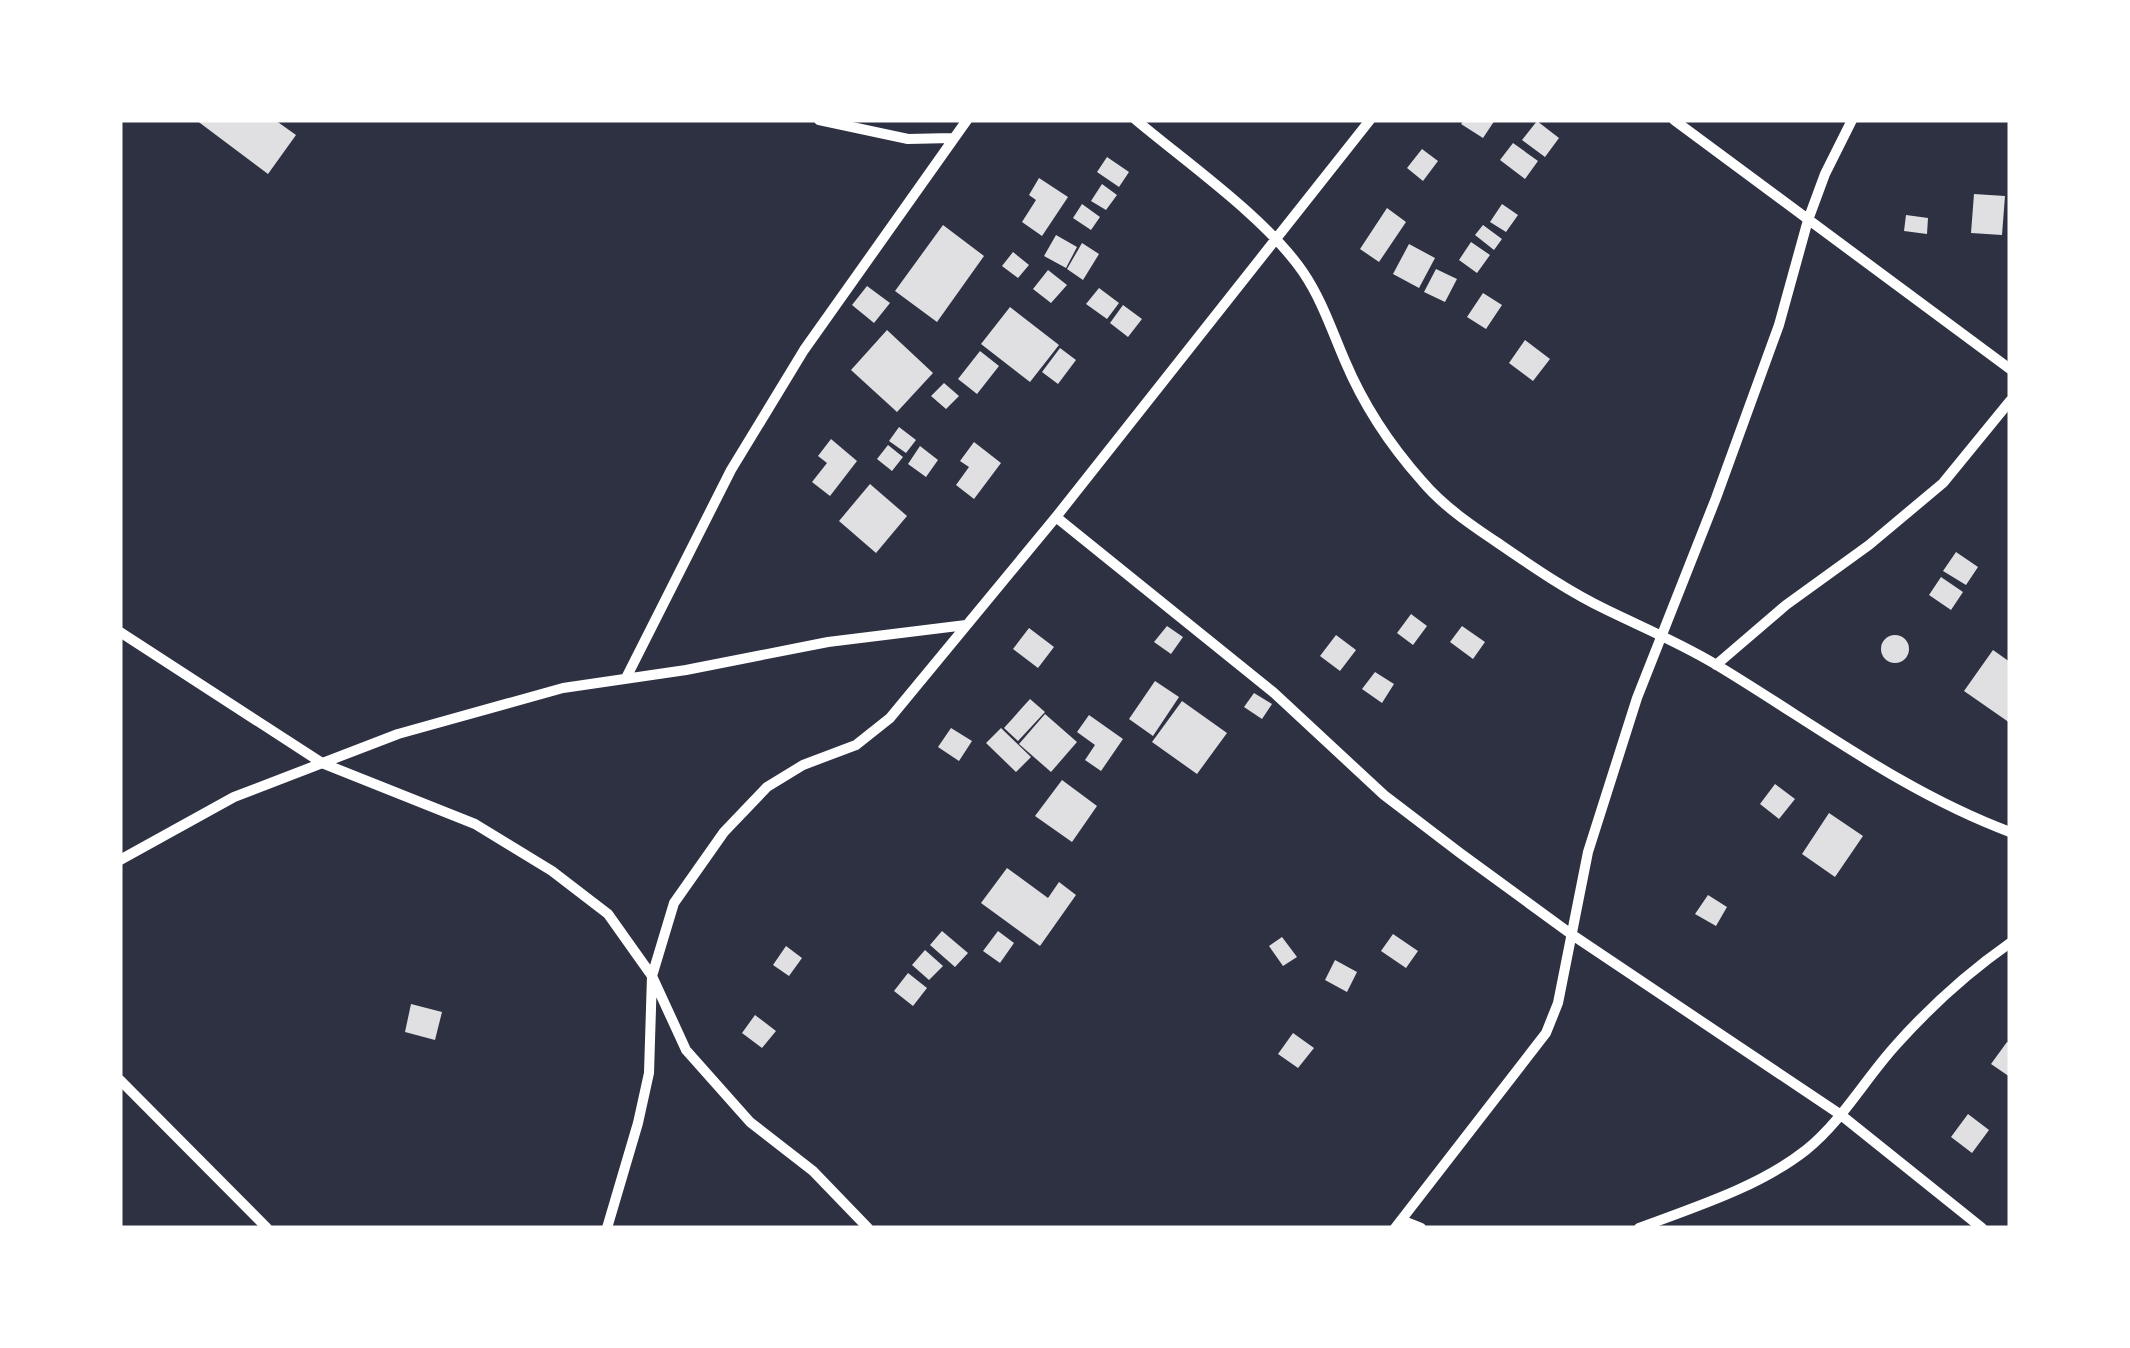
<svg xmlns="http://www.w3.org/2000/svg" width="2130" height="1348" font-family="'Source Sans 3',sans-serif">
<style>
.building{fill:#e0e0e3}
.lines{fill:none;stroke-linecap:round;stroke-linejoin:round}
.minor{stroke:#fff;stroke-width:10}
</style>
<rect width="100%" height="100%" fill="#2d3142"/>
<!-- building -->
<path class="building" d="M196,120H275L296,135L268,174Z
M1464,120H1495L1483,138L1461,124Z
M1537,121L1559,138L1545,157L1522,140Z
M1513,143L1538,161L1525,179L1500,160Z
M1422,149L1438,161L1423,181L1407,168Z
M1107,157L1129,172L1119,187L1097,172Z
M1039,178L1068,197L1042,236L1022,222L1036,200L1029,195Z
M1102,184L1117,195L1106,210L1091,201Z
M1974,194L2005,196L2002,235L1971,233Z
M1082,204L1100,217L1091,230L1073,218Z
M1502,204L1518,215L1506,232L1490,222Z
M1387,208L1406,222L1379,262L1360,249Z
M1906,215L1928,218L1927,234L1904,231Z
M943,225L984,256L937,322L895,291Z
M1483,225L1502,239L1494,250L1475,235Z
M1056,235L1077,247L1066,268L1044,256Z
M1471,242L1490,255L1477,273L1459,260Z
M1082,243L1099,254L1083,280L1067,269Z
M1409,244L1435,258L1419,288L1393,274Z
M1013,252L1029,265L1018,278L1002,266Z
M1436,269L1457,279L1445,302L1424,292Z
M1048,270L1067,285L1051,303L1033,289Z
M867,286L890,303L874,323L852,305Z
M1099,288L1119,303L1107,319L1086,304Z
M1483,293L1502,305L1486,329L1467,317Z
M1123,305L1142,319L1128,337L1110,323Z
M1010,307L1059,345L1030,382L981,344Z
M887,330L933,373L897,412L851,370Z
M1525,340L1550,359L1533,381L1509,363Z
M1060,348L1076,360L1058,384L1042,372Z
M980,351L999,366L977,394L958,379Z
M944,383L959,396L946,409L931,396Z
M899,427L916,440L906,453L889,441Z
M831,439L857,461L830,496L812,482L827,463L818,456Z
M974,442L1001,463L974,499L956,485L969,467L960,461Z
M888,445L903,457L892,471L877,459Z
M920,446L938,460L926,477L908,464Z
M870,484L907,516L876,553L839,521Z
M1956,552L1978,567L1966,585L1943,571Z
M1941,577L1963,592L1951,610L1929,595Z
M1411,614L1427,626L1413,645L1397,633Z
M1167,626L1183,637L1171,654L1154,642Z
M1462,626L1485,642L1473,659L1450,642Z
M1029,628L1054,647L1038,668L1013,649Z
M1881 649a14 14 0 1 1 28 0a14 14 0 1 1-28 0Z
M1336,635L1356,650L1340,671L1320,656Z
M1993,650L2010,662V723L1964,691Z
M1375,672L1394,684L1382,703L1362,689Z
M1155,681L1179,697L1153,736L1129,719Z
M1254,693L1272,704L1262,719L1244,707Z
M1030,699L1045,712L1018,741L1004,728Z
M1182,701L1227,733L1197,774L1152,742Z
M1045,714L1077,742L1051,772L1019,744Z
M1089,715L1123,739L1101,771L1085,760L1095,745L1077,732Z
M951,728L972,741L959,761L938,747Z
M1001,728L1031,757L1016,772L986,743Z
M1062,780L1097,806L1072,842L1035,816Z
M1775,784L1795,799L1779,819L1760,804Z
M1829,813L1863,836L1835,877L1802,854Z
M1007,868L1048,898L1059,882L1076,895L1040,946L981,903Z
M1708,895L1727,907L1716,926L1695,914Z
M942,931L968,953L955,967L930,945Z
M998,931L1014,943L1000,963L983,951Z
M1393,934L1418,951L1406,968L1381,951Z
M1282,937L1297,957L1283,966L1269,946Z
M786,946L802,958L789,976L773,965Z
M925,950L943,966L929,980L912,965Z
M1335,960L1357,972L1347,992L1325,980Z
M908,973L927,988L913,1006L894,991Z
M411,1004L442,1012L435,1040L405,1032Z
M755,1015L776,1031L762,1048L742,1033Z
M1293,1033L1314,1048L1298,1068L1278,1054Z
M2007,1042L2010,1044V1077L1991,1064Z
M1968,1114L1989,1130L1972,1153L1951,1137Z"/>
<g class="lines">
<!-- minor -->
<path class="minor" d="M819,120L908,139L952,138
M1136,120C1187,163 1266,218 1303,272C1322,300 1332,331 1345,361C1364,406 1389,444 1422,481C1443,506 1471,525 1498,543C1533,567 1569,592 1607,610C1644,628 1680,643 1715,664C1813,723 1903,792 2010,832
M1674,120L2010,369
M1056,517L1273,692L1384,795L1460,853L1571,934L1841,1115L1982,1228
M120,632L322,763L475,824L552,871L608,914L652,976L686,1050L750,1122L813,1171L868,1228
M1716,665L1786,605L1869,545L1943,483L2010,401
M626,678L731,470L804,350L967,120
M120,860L234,797L398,734L563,688L686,670L828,642L966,625
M120,1080L267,1228
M1401,1220L1421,1228
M607,1228L638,1123L649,1073L652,976L674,903L724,832L767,787L803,765L856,745L890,718L1056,517L1370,120
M1395,1228L1546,1033L1558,1003L1588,852L1637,698L1716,498L1779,325L1808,220L1825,174L1852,120
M1639,1228C1695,1207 1759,1187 1806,1150C1842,1121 1865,1079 1896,1045C1929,1008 1970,971 2010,943"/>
</g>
<!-- border -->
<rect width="2130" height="1348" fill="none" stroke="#ffffff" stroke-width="245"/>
</svg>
